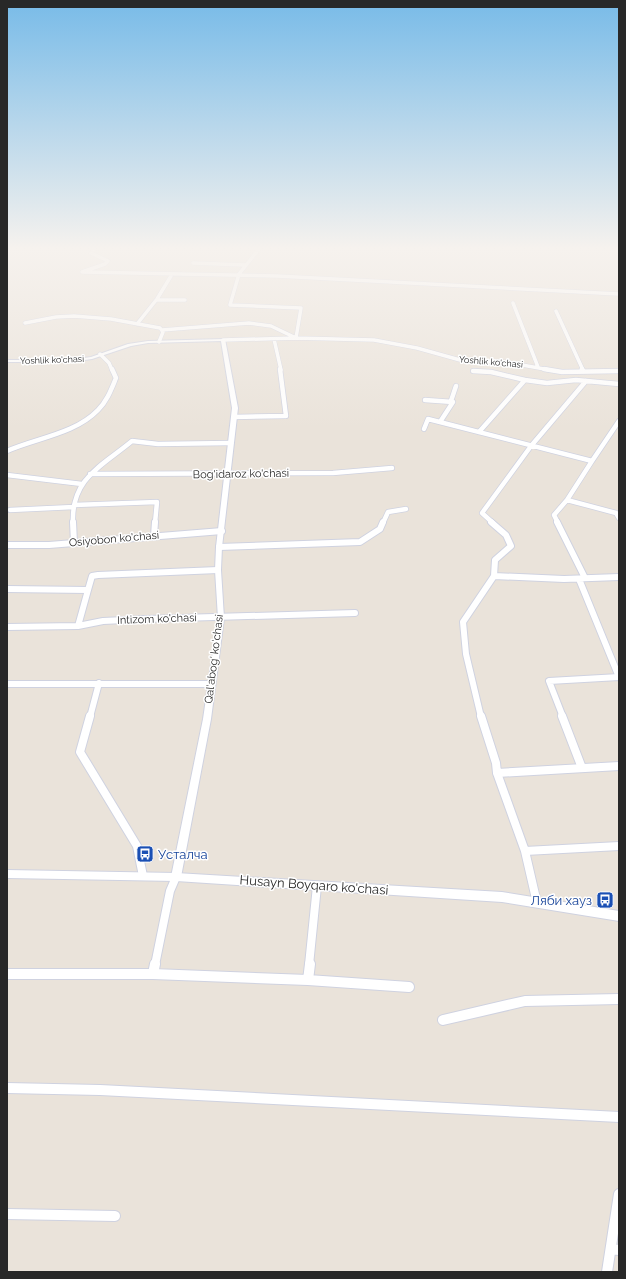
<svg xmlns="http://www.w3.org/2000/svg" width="626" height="1279" font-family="Raleway,sans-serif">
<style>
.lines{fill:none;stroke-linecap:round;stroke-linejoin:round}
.minor-far4-casing{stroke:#cfd2e0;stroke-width:4.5}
.minor-far3-casing{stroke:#cfd2e0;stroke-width:6}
.minor-far2-casing{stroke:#cfd2e0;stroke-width:8}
.minor-far1-casing{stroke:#cfd2e0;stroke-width:10}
.minor-casing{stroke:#cfd2e0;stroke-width:12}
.tertiary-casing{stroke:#cfd2e0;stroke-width:2}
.secondary-casing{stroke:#cfd2e0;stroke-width:2}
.minor-far4{stroke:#fff;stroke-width:3.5}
.minor-far3{stroke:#fff;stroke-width:4.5}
.minor-far2{stroke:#fff;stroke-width:6}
.minor-far1{stroke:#fff;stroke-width:8}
.minor{stroke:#fff;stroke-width:10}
.tertiary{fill:#fff;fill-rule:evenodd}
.secondary{fill:#fff;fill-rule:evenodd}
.labels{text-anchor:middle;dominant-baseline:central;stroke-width:3;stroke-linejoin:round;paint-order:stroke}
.far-street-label{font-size:9px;fill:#282828;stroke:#fff}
.street-label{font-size:11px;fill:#282828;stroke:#fff}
.near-transit-label{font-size:13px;fill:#164399;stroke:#fff;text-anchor:start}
.near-street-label{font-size:13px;fill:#282828;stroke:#fff}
</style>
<rect width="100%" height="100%" fill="#eae3da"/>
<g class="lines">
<!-- minor-far4 casing -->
<g class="minor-far4-casing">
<path id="minor-far4" d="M94,249L91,253L108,261L105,264L82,272L277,276L619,294
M193,263L245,265
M156,300H185
M513,303L538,367
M556,311L583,370
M25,323L56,317L74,316L111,319L160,328L163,332L159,342
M137,324L157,299L171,276
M162,330L249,323L271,326L296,338L301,308L230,305L239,274L259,249
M274,339L281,370
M223,340L296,338L374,340L417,348L460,360L505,362L550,370
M100,354L109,363L112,370"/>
</g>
<!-- minor-far3 casing -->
<g class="minor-far3-casing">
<path id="minor-far3" d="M544,369L562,372L619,371
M582,369L583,371
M473,371L491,372L525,380L479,432
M525,380L547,383L576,380L619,384
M425,400L453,402L440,422
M451,401L456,386
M234,417L286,416L280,369
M424,429L428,419L592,461L619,421
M7,451C36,438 75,434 98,410C107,401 111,390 116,378L112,369
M592,461L567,500L616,513L619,518
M90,474L333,473L392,468
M7,475L82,484
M74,505L157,502L155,523
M10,510L74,507
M73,523C71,478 102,466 132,441L158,444L231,443
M383,523L388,512L406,509
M493,523L482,513L531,446L586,381
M558,523L554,515L567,500"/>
</g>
<!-- minor-far2 casing -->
<g class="minor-far2-casing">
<path id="minor-far2" d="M73,522L74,543
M557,522L585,578
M154,536L155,522
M7,545H49L222,531
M219,547L360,542L380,529L383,522
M494,576L564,579L619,577
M579,579L619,677
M7,589L88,590L78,626
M88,590L92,576L98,575L218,570
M7,627L78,626L103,621L146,619L355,613
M7,684H212
M90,717L99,683
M481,717L466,654L463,622L494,576L495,560L511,546L506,535L491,522
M563,717L549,681L619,677"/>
</g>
<!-- minor-far1 casing -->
<g class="minor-far1-casing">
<path id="minor-far1" d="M90,716L80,752L137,846L143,876
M481,716L496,763L497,773L525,851L537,903
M562,716L582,768
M497,773L619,766
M525,851L619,846
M155,965L170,891L176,877
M309,965L317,886"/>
</g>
<!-- minor casing -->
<g class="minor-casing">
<path id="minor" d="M310,964L308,980L409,987
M7,974H153L308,980
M153,974L155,964
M443,1020L525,1001L619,999
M7,1088L100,1090L619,1117
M7,1214L115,1216
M611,1249L619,1250
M607,1272L619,1194"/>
</g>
<!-- tertiary casing -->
<g class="tertiary-casing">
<path id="tertiary" d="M225,339L238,408L222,547L221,570L224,618L211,719L181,877L179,880L176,881L173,880L171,877L203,719L218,618L215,570L216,547L232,408L221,341L148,343L131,346L92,359L70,362H7V360H70L91,357L128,344L148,341Z"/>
</g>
<!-- secondary casing -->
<g class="secondary-casing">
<path id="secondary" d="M7,870L176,873L502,892L619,911V921L502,902L176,881L7,878Z"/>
</g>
<!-- minor-far4 -->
<use href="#minor-far4" class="minor-far4"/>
<!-- minor-far3 -->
<use href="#minor-far3" class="minor-far3"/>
<!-- minor-far2 -->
<use href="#minor-far2" class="minor-far2"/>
<!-- minor-far1 -->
<use href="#minor-far1" class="minor-far1"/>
<!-- minor -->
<use href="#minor" class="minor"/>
<!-- tertiary -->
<use href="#tertiary" class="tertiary"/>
<!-- secondary -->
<use href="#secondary" class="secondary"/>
</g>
<!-- sky -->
<linearGradient id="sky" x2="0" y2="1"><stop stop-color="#78bbe8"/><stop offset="0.58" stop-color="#f6f2ee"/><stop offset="1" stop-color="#f6f2ee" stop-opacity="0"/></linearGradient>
<rect width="626" height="428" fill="url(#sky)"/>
<!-- icons -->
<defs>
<g id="bus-square" transform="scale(0.9)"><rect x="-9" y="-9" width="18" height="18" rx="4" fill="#1a4fb4" stroke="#fff"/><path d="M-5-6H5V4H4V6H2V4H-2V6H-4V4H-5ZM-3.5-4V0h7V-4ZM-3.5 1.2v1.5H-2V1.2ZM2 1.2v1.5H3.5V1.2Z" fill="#fff"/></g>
</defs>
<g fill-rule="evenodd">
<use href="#bus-square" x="145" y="854"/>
<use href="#bus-square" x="605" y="900"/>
</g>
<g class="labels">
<!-- far-street labels -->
<g class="far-street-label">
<text transform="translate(52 360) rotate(-2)">Yoshlik ko'chasi</text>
<text transform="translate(491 362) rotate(5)">Yoshlik ko'chasi</text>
</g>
<!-- street labels -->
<g class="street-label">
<text transform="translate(241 474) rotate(-1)">Bog'idaroz ko'chasi</text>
<text transform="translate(114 539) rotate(-5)">Osiyobon ko'chasi</text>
<text transform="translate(157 619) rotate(-2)">Intizom ko'chasi</text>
<text transform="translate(214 659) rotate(-83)">Qal'abog' ko'chasi</text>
</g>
<!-- near-transit labels -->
<g class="near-transit-label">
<text x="158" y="854">Усталча</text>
<text x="592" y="900" text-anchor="end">Ляби хауз</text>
</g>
<!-- near-street labels -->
<g class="near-street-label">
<text transform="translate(314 885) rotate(4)">Husayn Boyqaro ko'chasi</text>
</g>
</g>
<!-- border -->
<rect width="626" height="1279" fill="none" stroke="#282828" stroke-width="16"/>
</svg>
